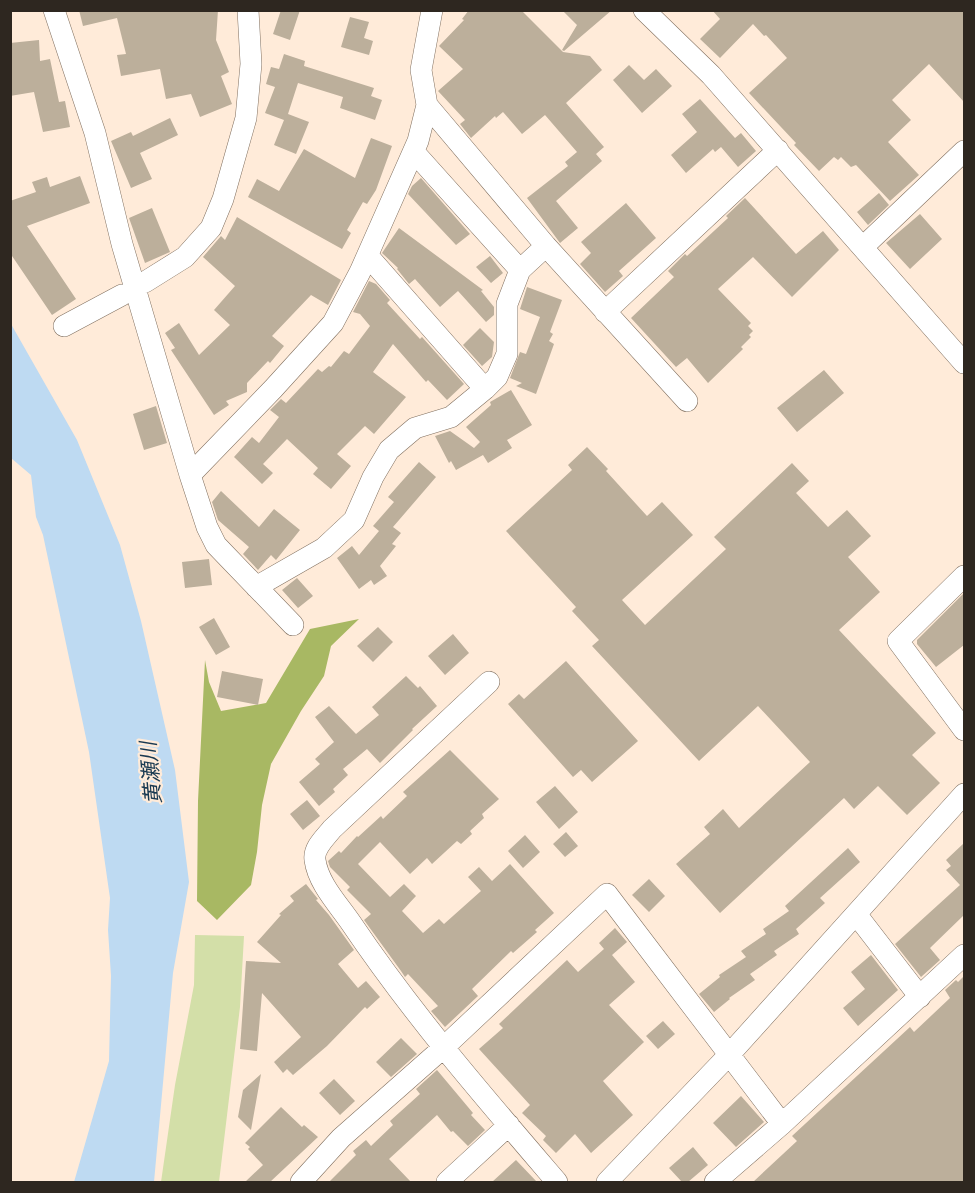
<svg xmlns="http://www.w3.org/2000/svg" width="975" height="1193" font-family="'Source Sans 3','Noto Sans JP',sans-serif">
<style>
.green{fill:#d3dfa8}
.forest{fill:#a8b863}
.water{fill:#bedaf2}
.building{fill:#bcaf9b}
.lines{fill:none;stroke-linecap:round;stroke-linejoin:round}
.minor-casing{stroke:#817060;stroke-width:22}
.minor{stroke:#fff;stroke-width:21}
.labels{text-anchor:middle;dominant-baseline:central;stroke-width:4.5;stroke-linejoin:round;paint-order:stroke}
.water-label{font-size:21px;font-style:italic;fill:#193951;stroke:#ffebd9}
</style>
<rect width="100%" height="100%" fill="#ffebd9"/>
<!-- green -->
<path class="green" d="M195,935L244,936L240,1007L219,1182H161L175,1085L194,985Z"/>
<!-- forest -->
<path class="forest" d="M359,619L331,646L324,676L301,711L271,764L262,805L257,852L251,885L217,920L197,901L198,801L205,660L209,682L221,711L266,703L310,629Z"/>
<!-- water -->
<path class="water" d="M11,324L77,440L120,545L141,621L175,770L189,882L173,973L154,1182H74L109,1061L111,976L108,930L110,898L89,752L43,535L36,517L31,475L11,458Z"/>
<!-- building -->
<path class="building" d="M79,10H218L216,40L229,72L221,76L232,104L200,117L191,94L166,99L160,69L121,76L117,55L126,54L117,18L83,26Z
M281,10H300L290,40L273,34Z
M469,10H521L563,52L590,56L602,70L566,103L604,147L596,154L602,161L556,201L578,228L560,243L527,198L568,166L565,162L577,152L545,115L522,134L503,112L496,118L495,116L471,138L460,124L465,120L438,91L463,69L439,46L464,20L462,19Z
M562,10H612L564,51L562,50L577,25Z
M712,10H964V102L929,64L892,100L911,120L888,142L919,175L890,201L856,165L851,167L841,157L838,160L834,157L819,171L794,145L796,143L749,93L787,58L766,35L764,36L753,24L720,58L700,39L720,19Z
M350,17L369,22L364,38L373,41L369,55L341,47Z
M39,40L40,61L50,59L59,102L65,101L70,127L43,132L34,92L10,96V43Z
M284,54L305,61L304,66L374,88L371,96L382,100L375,120L340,108L343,97L298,83L288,114L309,122L296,154L274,145L284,120L265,113L275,87L266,84L271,67L279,69Z
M629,65L644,80L656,69L672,86L642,113L613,80Z
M700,99L735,138L741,133L756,151L738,167L721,147L715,152L713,149L686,173L671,155L697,132L682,114Z
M170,118L178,135L140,153L152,179L131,188L111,141L131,132L133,136Z
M371,138L392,146L376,190L367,204L363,202L347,230L351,233L342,249L248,197L257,179L279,191L304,149L355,178Z
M80,176L90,203L27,226L76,299L52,315L10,253V201L36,192L32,182L47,177L50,187Z
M421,178L470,234L456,245L408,194L412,186Z
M879,193L889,205L868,225L857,212Z
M745,198L796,254L823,231L839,250L792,297L753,257L718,289L751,323L748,326L753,331L749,335L751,337L741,347L743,349L708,383L687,358L676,367L631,318L674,277L668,271L685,254L687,256L728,218L726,216Z
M626,203L656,238L619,271L623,276L605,292L580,264L591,253L581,242Z
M152,208L170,252L145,263L129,218Z
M920,214L942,239L910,269L886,243Z
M237,217L341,280L328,305L311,295L272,336L284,346L270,363L268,361L247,383V392L226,401L229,405L214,415L171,350L175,348L165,333L179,323L199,355L230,325L214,310L235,286L203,257L221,236L225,240Z
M399,228L483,290L481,291L494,307V315L486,322L458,291L440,307L415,279L409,284L397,269L398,268L382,253Z
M490,256L503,273L491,283L476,267Z
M369,281L376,284L390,300L387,303L420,339L422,337L464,384L447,400L428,380L426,382L393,344L373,372L406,397L374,434L365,426L337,454L351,466L331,489L313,474L318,468L287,439L263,464L273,473L262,484L234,457L252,437L259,443L279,417L270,410L281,399L286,403L318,369L322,372L329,366L331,367L344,351L349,354L370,326L360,314L353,312Z
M527,287L562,300L550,332L553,334L549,341L554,344L536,394L516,386L522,383L510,378L520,352L526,354L540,317L520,309Z
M480,328L494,342L492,357L482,366L463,345Z
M824,370L844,393L797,432L777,408Z
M511,390L532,425L507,440L512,448L488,463L483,455L456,470L451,461L449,463L435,436L450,431L474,448L480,442L466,427L491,405L490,402Z
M156,406L167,443L144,450L133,414Z
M587,447L608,469L606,471L647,516L662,502L693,535L622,600L645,625L726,549L714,537L792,463L809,481L796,493L828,527L847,510L871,536L848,557L880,592L839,630L936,733L912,755L940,783L907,815L878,786L854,809L844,798L720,913L676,864L710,834L704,827L723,809L739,828L810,762L758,706L699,761L592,646L599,640L572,611L576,607L506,531L572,470L568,465Z
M419,462L436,477L393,527L401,533L392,544L396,546L380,566L387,576L374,585L371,580L359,589L337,558L352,546L359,555L379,531L373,526L394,502L388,497Z
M221,491L259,527L274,509L300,530L276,560L271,555L258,570L243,554L249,547L218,520L212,502Z
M209,559L212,585L185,588L182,562Z
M297,578L313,596L298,608L282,590Z
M964,593V645L936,667L917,644V640Z
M214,618L230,647L216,655L199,627Z
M378,627L393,642L373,662L357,646Z
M453,634L469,653L445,675L428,656Z
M566,661L638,741L592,782L581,770L573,777L508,704L519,694L524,699Z
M222,671L263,679L258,705L217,697Z
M406,676L418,688L420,686L437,706L412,729L413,730L380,763L367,749L343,769L348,775L333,789L335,792L319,806L299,782L320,764L315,759L334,742L315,717L329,706L356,734L379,715L372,707Z
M450,750L499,799L482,814L484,818L470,831L472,834L461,844L457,841L432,864L427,858L410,874L380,842L358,864L390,897L404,884L416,896L402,911L423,933L439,919L444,924L481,891L468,877L479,867L492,881L510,864L554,913L535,930L537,932L513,953L511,951L472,989L478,996L445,1027L431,1011L438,1006L408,974L405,977L401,971L364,920L371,914L347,890L350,887L330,867L328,861L339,851L341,853L357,836L358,837L381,816L383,819L407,796L403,792Z
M555,786L578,812L559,829L536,802Z
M307,800L320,816L303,830L290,814Z
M566,832L578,846L565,857L553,844Z
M525,835L540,852L523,868L508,851Z
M964,843V915L930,948L940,960L921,977L895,944L960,885L946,870L951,866L946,860Z
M848,848L860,862L820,898L825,903L796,929L799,934L774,951L777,955L750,974L755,980L729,998L730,999L714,1012L699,994L720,977L719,975L746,957L741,951L766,934L763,929L789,911L785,906Z
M649,879L665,896L649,912L632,895Z
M306,884L318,899L316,900L329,915L354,950L338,964L358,988L366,981L380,997L367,1009L365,1007L327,1046L293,1075L287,1069L283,1073L274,1062L301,1037L262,993L257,1051L240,1049L246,961L281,963L257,942L281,915L279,914L294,901L290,896Z
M615,928L627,942L612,955L635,982L609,1005L644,1042L603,1081L633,1115L591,1153L575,1134L556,1153L543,1140L546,1136L522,1113L530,1105L479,1049L503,1028L499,1024L567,960L578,972L604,949L599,943Z
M871,955L898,990L858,1026L843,1008L865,989L851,972Z
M964,976V1182H753L797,1141L792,1136L910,1027L914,1032L950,998L945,990L956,980L958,982Z
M663,1021L675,1034L658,1049L646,1036Z
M401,1038L417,1054L391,1077L376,1062Z
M437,1070L473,1113L471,1115L485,1130L468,1146L453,1131L451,1132L437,1115L389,1159L411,1182H329L356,1155L353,1151L366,1140L371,1146L393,1125L390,1121L420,1094L416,1089Z
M261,1074L251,1130L238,1117L243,1090Z
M334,1079L355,1101L340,1115L319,1093Z
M741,1096L764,1122L736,1147L713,1123Z
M281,1107L302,1127L304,1125L318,1137L270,1182H245L263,1165L248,1149L250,1147L245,1143Z
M693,1147L708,1165L688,1182H682L669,1168Z
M516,1160L537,1182H492Z"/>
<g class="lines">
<!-- minor casing -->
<g class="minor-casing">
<path id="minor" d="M54,10L95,133L122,244L190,475L207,527L216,545L293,625
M644,10L711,75L964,363
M427,105L546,246L687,401
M414,152L520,270
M864,246L964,151
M145,282L185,257L211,228L223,199L246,118L251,64L248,10
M605,312L778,150
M64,326L122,295
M485,389L497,377L507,354V304L520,270L546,246
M190,475L273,389L333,323L360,272L418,141L427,105L421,70L432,10
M964,576L898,641L964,730
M256,587L324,548L354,520L373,477L389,450L415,428L451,417L485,389L368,256
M489,682L332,829C325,838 313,848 315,860C318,883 338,904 351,923C413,1015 485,1098 557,1182
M856,914L920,997
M301,1182L341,1138L443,1048L607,894L782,1124
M447,1182L509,1125
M607,1182L728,1056L964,794
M715,1182L782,1124L964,955"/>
</g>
<!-- minor -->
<use href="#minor" class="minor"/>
</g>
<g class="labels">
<!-- water labels -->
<g class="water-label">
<text transform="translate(151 773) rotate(-95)">黄瀬川</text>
</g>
</g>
<!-- border -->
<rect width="975" height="1193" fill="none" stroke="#2e2720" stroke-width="24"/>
</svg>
